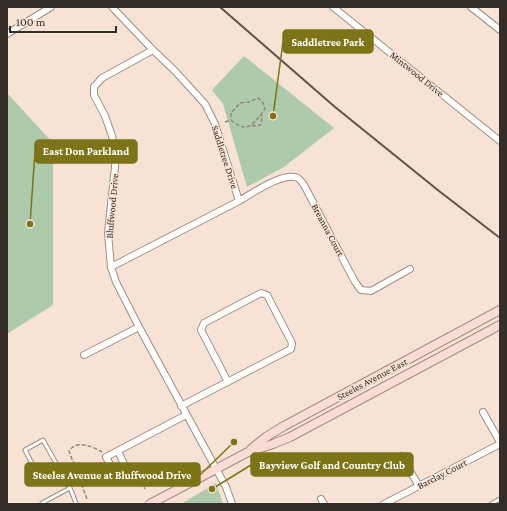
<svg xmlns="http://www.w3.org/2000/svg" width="507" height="511" font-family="'Crimson Pro',serif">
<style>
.green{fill:#adcbaa}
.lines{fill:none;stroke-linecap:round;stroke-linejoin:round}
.lane-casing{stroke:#9f8e81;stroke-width:5}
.street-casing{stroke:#9f8e81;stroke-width:8}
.secondary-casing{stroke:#9f8e81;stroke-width:10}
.path{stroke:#94877e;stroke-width:1.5;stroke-dasharray:4 2;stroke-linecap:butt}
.lane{stroke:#fff;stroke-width:3}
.street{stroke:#fff;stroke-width:6}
.secondary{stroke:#fadbd5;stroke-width:8}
.rail{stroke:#5d534c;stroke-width:2}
.labels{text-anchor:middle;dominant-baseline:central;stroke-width:3;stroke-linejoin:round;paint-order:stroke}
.street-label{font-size:10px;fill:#342d28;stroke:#f6e3d5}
.leader{fill:none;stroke:#7d7418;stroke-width:1.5}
.callout-dot{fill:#7d7418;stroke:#f6e3d5;stroke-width:1.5}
.callout{fill:#7d7418;stroke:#7d7418;stroke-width:1.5}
.callout-label{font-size:11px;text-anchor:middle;font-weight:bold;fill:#fff}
</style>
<rect width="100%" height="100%" fill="#f6e3d5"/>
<!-- green -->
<path class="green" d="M244,56L334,128L284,167L247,187L223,104L212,90Z
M7,93L53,143V305L7,334Z
M216,483L223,504H181Z"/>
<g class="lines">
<!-- lane casing -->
<g class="lane-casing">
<path id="lane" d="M38,475L25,450L43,440L70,488
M43,504L42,503L70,488L76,503
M491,504L500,499"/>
</g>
<!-- street casing -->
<g class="street-casing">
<path id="street" d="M333,7L500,141
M471,7L500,30
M7,34L51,7
M153,50L102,78L94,87V95L105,116L112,136L116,157L108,233L111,267L116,282L139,327L226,487L232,504
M239,201C251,194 284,171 298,178C300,180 303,183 304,185L355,282L361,290L371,291L410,269
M111,267L239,201L215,124L205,104L175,71L153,50L112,7
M84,355L139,327
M181,406C218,387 254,368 291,349L292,343L267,295L261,293L204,323L201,330L228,382
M483,412L500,442
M118,451L130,477L119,481L106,457L186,415
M401,456L419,486
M321,499L324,504
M384,504L500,444"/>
</g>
<!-- secondary casing -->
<g class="secondary-casing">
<path id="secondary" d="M251,449L266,437L284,426L500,310
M150,504L248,452L273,444L290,437L500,325"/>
</g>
<!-- path -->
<path class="path" d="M225,122L231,120C249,135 254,123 265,109C264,104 262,100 258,98L249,102L240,103L231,113V120
M252,126L261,125L262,116L260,115
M133,466L145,489
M87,499L69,451C77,439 93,447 102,452"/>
<!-- lane -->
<use href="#lane" class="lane"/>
<!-- street -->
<use href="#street" class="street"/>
<!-- secondary -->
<use href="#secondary" class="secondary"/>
<!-- rail -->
<path class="rail" d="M220,7L335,107L439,191L500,238"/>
</g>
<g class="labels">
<!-- street labels -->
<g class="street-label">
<text transform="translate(417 74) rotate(39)">Mintwood Drive</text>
<text transform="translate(225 157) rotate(72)">Saddletree Drive</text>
<text transform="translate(112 206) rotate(-85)">Bluffwood Drive</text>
<text transform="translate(328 230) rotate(62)">Breanna Court</text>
<text transform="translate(372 379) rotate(-28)">Steeles Avenue East</text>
<text transform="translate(442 474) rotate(-27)">Barclay Court</text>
</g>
</g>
<!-- callouts -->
<path class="leader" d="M273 116L283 42M30 224L35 151M212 489L251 465M234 442L200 475"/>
<g class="callout-dot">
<circle cx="273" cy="116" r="4"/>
<circle cx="30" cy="224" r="4"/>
<circle cx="212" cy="489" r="4"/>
<circle cx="234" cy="442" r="4"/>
</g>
<g class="callout">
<rect x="283" y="30" width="90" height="23" rx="4"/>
<rect x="35" y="140" width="102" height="23" rx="4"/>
<rect x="251" y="453" width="162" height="23" rx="4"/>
<rect x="25" y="463" width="175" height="23" rx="4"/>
</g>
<g class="callout-label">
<text x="328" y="46">Saddletree Park</text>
<text x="86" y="155">East Don Parkland</text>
<text x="332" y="469">Bayview Golf and Country Club</text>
<text x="112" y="479">Steeles Avenue at Bluffwood Drive</text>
</g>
<!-- border -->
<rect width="507" height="511" fill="none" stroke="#342d28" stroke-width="16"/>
<!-- scale -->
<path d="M10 26v6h106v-6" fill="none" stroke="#342d28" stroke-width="2"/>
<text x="16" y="26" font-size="12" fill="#342d28" stroke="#f6e3d5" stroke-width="3" paint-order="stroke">100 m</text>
</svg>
